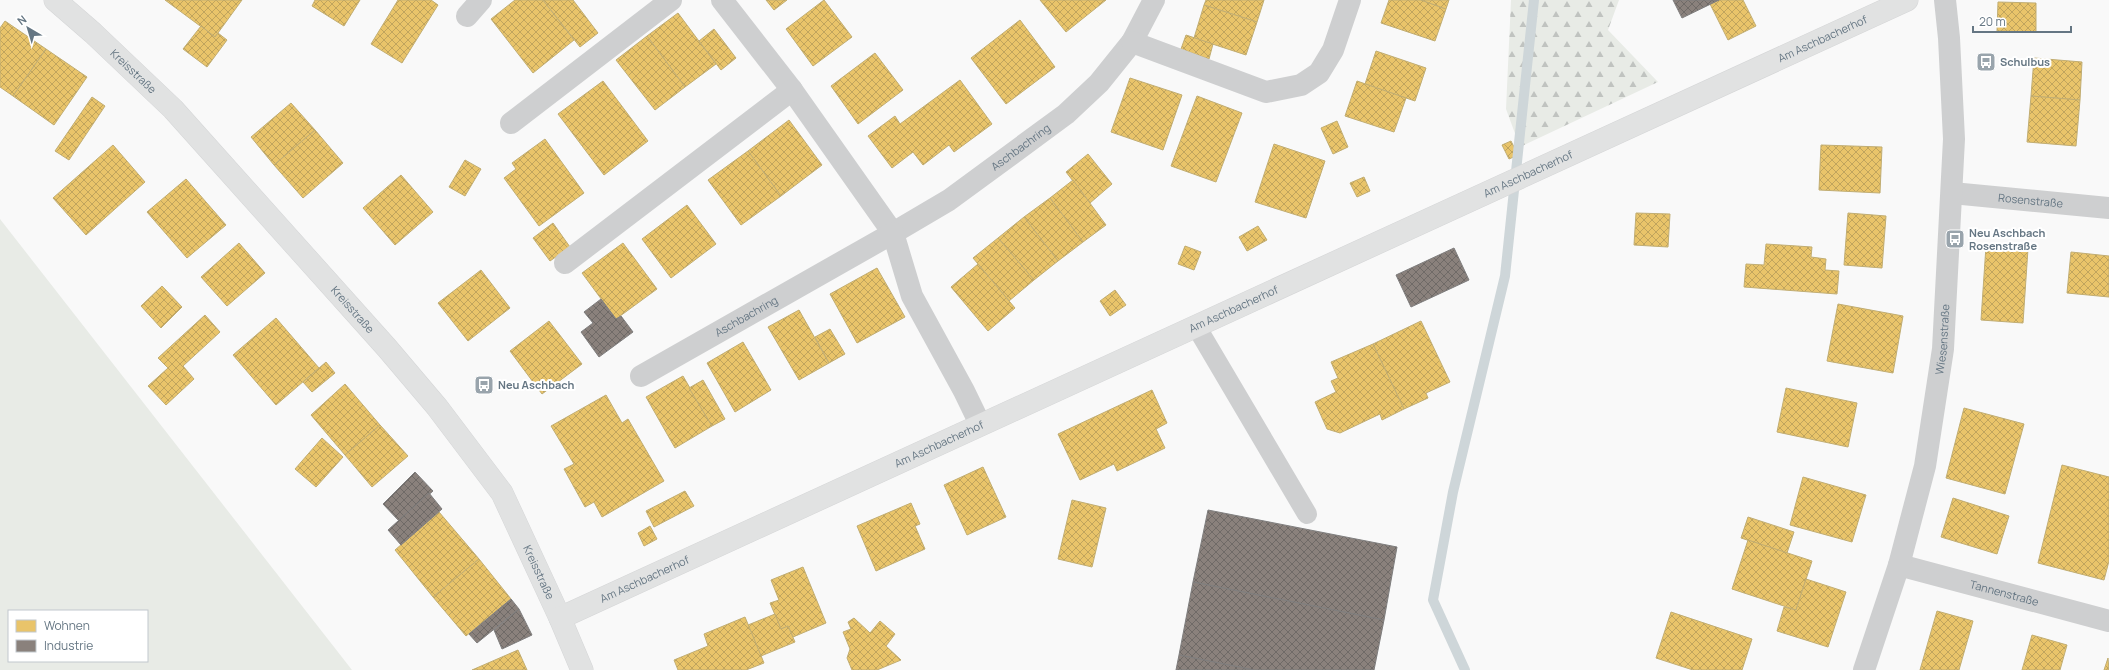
<svg xmlns="http://www.w3.org/2000/svg" width="2109" height="670" font-family="Manrope,sans-serif">
<style>
.green{fill:#e8ebe6;fill-rule:evenodd}
.forest{fill:url(#forest-firs)}
.homes{fill:url(#homes-cross-hatch);stroke:#c1ad72}
.industry{fill:url(#industry-cross-hatch);stroke:#7f7e7e}
.lines{fill:none;stroke-linecap:round;stroke-linejoin:round}
.stream{stroke:#ced6d9;stroke-width:10}
.secondary-casing{stroke:#d5d6d7;stroke-width:23}
.lane{stroke:#cecfd0;stroke-width:20}
.street{stroke:#cecfd0;stroke-width:22}
.secondary{stroke:#e1e2e2;stroke-width:22}
.labels{text-anchor:middle;stroke-width:4;stroke-linejoin:round;paint-order:stroke}
.street-label{font-size:11px;fill:#657683;stroke:#fff}
.poi-label{font-size:11px;font-weight:bold;fill:#657683;stroke:#fff;text-anchor:start}
</style>
<defs>
<pattern id="forest-firs" width="22" height="20" patternUnits="userSpaceOnUse"><rect width="22" height="20" fill="#e8ebe6"/><path d="M5 1l3.5 6h-7zM16 11l3.5 6h-7z" fill="#c0c3c0"/></pattern>
<pattern id="homes-cross-hatch" width="8" height="8" patternUnits="userSpaceOnUse"><rect width="8" height="8" fill="#e9c46a"/><path d="M0 0l8 8M0 8l8-8" fill="none" stroke="#c0a45d"/></pattern>
<pattern id="industry-cross-hatch" width="8" height="8" patternUnits="userSpaceOnUse"><rect width="8" height="8" fill="#8a817c"/><path d="M0 0l8 8M0 8l8-8" fill="none" stroke="#6f6a67"/></pattern>
</defs>
<rect width="100%" height="100%" fill="#f9f9f9"/>
<path class="green" d="M0,219L352,670H0ZM9,611H147V661H9Z"/>
<path class="forest" d="M1511,0H1619L1608,30L1658,82L1520,147L1506,109Z"/>
<g class="homes">
<path d="M165,0H242L215,37Z"/>
<path d="M315,0H360L344,26L312,6Z"/>
<path d="M398,0H431L438,5L402,63L371,44Z"/>
<path d="M515,0H543L574,40L533,73L491,19Z"/>
<path d="M543,0H573L598,33L580,47Z"/>
<path d="M766,0H787L774,10Z"/>
<path d="M824,0L852,37L813,66L786,29Z"/>
<path d="M1040,0H1106L1066,32Z"/>
<path d="M1206,0H1264L1257,22L1204,5Z"/>
<path d="M1389,0H1421L1446,9L1435,41L1381,23Z"/>
<path d="M1421,0H1449L1446,9Z"/>
<path d="M1719,0H1743L1756,26L1728,40L1710,4Z"/>
<path d="M1998,2L2036,3V32L1997,31Z"/>
<path d="M1204,5L1257,22L1246,55L1194,38Z"/>
<path d="M678,13L716,64L685,87L647,36Z"/>
<path d="M1020,20L1055,67L1006,104L971,58Z"/>
<path d="M5,21L46,49L13,96L0,87V28Z"/>
<path d="M201,26L215,37L218,33L227,40L207,67L183,49Z"/>
<path d="M714,29L736,58L721,70L699,41Z"/>
<path d="M1186,35L1213,44L1209,59L1181,49Z"/>
<path d="M647,36L685,87L655,110L616,60Z"/>
<path d="M46,49L87,77L54,125L13,96Z"/>
<path d="M1376,51L1426,68L1415,101L1365,84Z"/>
<path d="M875,53L903,90L858,124L831,86Z"/>
<path d="M2034,58L2082,62L2080,100L2031,96Z"/>
<path d="M1130,78L1182,95L1163,150L1111,132Z"/>
<path d="M960,80L992,124L954,152L949,145L923,165L913,152L892,168L868,136L895,116L900,124Z"/>
<path d="M603,81L648,141L604,175L558,114Z"/>
<path d="M1357,81L1406,98L1394,132L1345,116Z"/>
<path d="M1197,96L1242,113L1216,182L1171,166Z"/>
<path d="M2031,96L2080,100L2076,146L2027,142Z"/>
<path d="M92,97L105,106L69,160L55,151Z"/>
<path d="M291,103L315,130L274,165L251,137Z"/>
<path d="M789,120L822,165L781,196L748,151Z"/>
<path d="M1337,121L1348,147L1333,154L1321,128Z"/>
<path d="M315,130L343,163L303,198L274,165Z"/>
<path d="M545,139L584,193L539,226L504,178L516,169L512,163Z"/>
<path d="M1511,141L1518,155L1509,159L1502,145Z"/>
<path d="M1274,144L1325,161L1306,218L1255,202Z"/>
<path d="M113,145L145,182L86,235L53,198Z"/>
<path d="M1821,145L1882,147L1880,193L1819,190Z"/>
<path d="M748,151L781,196L741,225L708,180Z"/>
<path d="M1088,154L1112,184L1090,203L1066,172Z"/>
<path d="M465,160L481,169L465,196L449,187Z"/>
<path d="M401,175L433,212L395,245L363,208Z"/>
<path d="M1364,177L1370,191L1357,197L1350,183Z"/>
<path d="M186,179L226,225L187,258L147,212Z"/>
<path d="M1073,180L1106,225L1083,242L1050,198Z"/>
<path d="M1050,198L1083,242L1058,261L1024,217Z"/>
<path d="M687,205L716,244L671,278L642,239Z"/>
<path d="M1636,213L1670,214L1668,247L1634,245Z"/>
<path d="M1848,213L1886,216L1882,268L1844,265Z"/>
<path d="M1024,217L1058,261L1034,280L998,238Z"/>
<path d="M553,223L570,247L550,261L533,238Z"/>
<path d="M1258,226L1267,240L1247,251L1239,237Z"/>
<path d="M998,238L1034,280L1009,301L973,258Z"/>
<path d="M239,243L265,273L227,306L201,277Z"/>
<path d="M623,243L657,289L616,319L582,273Z"/>
<path d="M1766,244L1812,247L1811,257L1826,259L1825,270L1839,271L1837,294L1744,287L1746,264L1764,265Z"/>
<path d="M1185,246L1201,252L1194,270L1178,264Z"/>
<path d="M1986,246L2028,249L2023,323L1981,320Z"/>
<path d="M2071,252L2109,256V297L2067,293Z"/>
<path d="M978,264L1015,308L988,331L951,287Z"/>
<path d="M877,268L905,317L857,343L830,294Z"/>
<path d="M481,270L510,308L468,341L438,303Z"/>
<path d="M162,286L182,307L161,328L141,306Z"/>
<path d="M1115,290L1126,305L1110,316L1100,301Z"/>
<path d="M1838,304L1903,316L1893,373L1827,361Z"/>
<path d="M799,310L829,363L799,380L768,327Z"/>
<path d="M205,315L220,332L183,366L194,379L166,405L148,386L168,368L158,358Z"/>
<path d="M276,318L319,368L276,405L233,355Z"/>
<path d="M549,321L582,364L542,394L510,351Z"/>
<path d="M1421,321L1450,382L1426,393L1428,398L1404,409L1373,344Z"/>
<path d="M830,329L845,354L829,363L815,337Z"/>
<path d="M743,342L771,390L735,412L707,363Z"/>
<path d="M1373,344L1404,409L1382,420L1380,414L1340,433L1327,429L1315,402L1336,392L1331,381L1338,378L1331,362Z"/>
<path d="M326,362L335,373L312,392L303,382Z"/>
<path d="M683,376L712,426L675,448L646,397Z"/>
<path d="M703,380L725,419L712,426L689,388Z"/>
<path d="M345,384L380,425L345,455L311,415Z"/>
<path d="M1786,388L1857,403L1848,447L1777,432Z"/>
<path d="M1152,390L1167,423L1156,429L1165,448L1117,471L1114,464L1080,480L1058,434Z"/>
<path d="M606,395L622,423L628,419L664,481L602,517L594,502L585,507L564,469L574,464L551,426Z"/>
<path d="M1964,408L2024,424L2005,494L1946,478Z"/>
<path d="M380,425L408,456L372,487L345,455Z"/>
<path d="M322,438L343,457L316,487L295,469Z"/>
<path d="M2062,465L2109,477V561L2104,580L2038,563Z"/>
<path d="M983,467L1006,517L967,535L944,485Z"/>
<path d="M1803,477L1866,495L1852,542L1790,525Z"/>
<path d="M685,491L694,506L654,527L646,511Z"/>
<path d="M1953,498L2009,516L1997,554L1941,537Z"/>
<path d="M1072,500L1106,508L1092,567L1058,559Z"/>
<path d="M911,503L920,524L915,526L925,549L876,571L857,526Z"/>
<path d="M439,512L479,559L433,597L395,550Z"/>
<path d="M1748,517L1794,532L1787,553L1741,538Z"/>
<path d="M650,526L657,539L644,546L638,533Z"/>
<path d="M1748,540L1812,561L1796,610L1732,589Z"/>
<path d="M479,559L511,599L466,636L433,597Z"/>
<path d="M803,567L826,623L793,637L788,626L781,629L770,603L779,600L771,580Z"/>
<path d="M1806,579L1846,592L1828,647L1777,631L1784,607L1796,610Z"/>
<path d="M1937,611L1973,621L1959,670H1920Z"/>
<path d="M1671,612L1752,639L1742,670H1693L1656,658Z"/>
<path d="M775,614L781,629L788,626L795,642L761,656L748,625Z"/>
<path d="M745,617L764,663L746,670H678L674,660L708,646L704,634Z"/>
<path d="M854,618L870,633L880,621L895,634L886,646L901,660L877,670H852L847,658L850,649L843,632L851,629L848,622Z"/>
<path d="M2032,635L2067,645L2060,670H2022Z"/>
<path d="M518,650L527,670H472Z"/>
<path d="M2108,658L2109,670H2104Z"/>
</g>
<g class="industry">
<path d="M1673,0H1719L1682,18Z"/>
<path d="M1454,248L1469,280L1411,307L1396,275Z"/>
<path d="M601,299L616,319L621,316L633,332L599,357L581,332L593,323L584,312Z"/>
<path d="M415,472L433,491L399,521L383,504Z"/>
<path d="M429,493L442,509L401,545L388,530Z"/>
<path d="M1208,510L1397,547L1384,620L1193,582Z"/>
<path d="M1193,582L1384,620L1374,670H1254L1179,655Z"/>
<path d="M511,599L519,609L477,643L469,634Z"/>
<path d="M519,609L532,635L502,649L494,630Z"/>
<path d="M1179,655L1254,670H1176Z"/>
</g>
<g class="lines">
<path class="stream" d="M1465,670L1433,600L1453,492L1505,276L1534,0"/>
<defs>
<g id="secondary">
<path id="s6" d="M55,0L93,33L173,109L387,348L437,407L502,493L560,618L582,670"/>
<path id="s7" d="M560,618L1907,0"/>
</g>
</defs>
<use href="#secondary" class="secondary-casing"/>
<path class="lane" d="M1196,326L1307,514"/>
<g class="street">
<path id="s1" d="M722,0L792,90L893,233L949,200L1066,114L1099,83L1132,42L1154,0"/>
<path d="M467,16L481,0"/>
<path d="M1132,42L1266,92L1301,85L1319,73L1333,50L1350,0"/>
<path d="M511,123L671,0"/>
<path id="s2" d="M1952,193L2109,208"/>
<path d="M565,263L792,90"/>
<path id="s3" d="M641,376L893,233L912,296L964,391L980,424"/>
<path id="s4" d="M1899,565L2109,621"/>
<path id="s5" d="M1864,670L1899,565L1925,466L1943,349L1954,139L1949,38L1945,0"/>
</g>
<use href="#secondary" class="secondary"/>
</g>
<defs>
<symbol id="bus-square" viewBox="-11 -11 22 22"><rect x="-9" y="-9" width="18" height="18" rx="4" fill="#99a4ac" stroke="#fff"/><path d="M-5-6H5V4H4V6H2V4H-2V6H-4V4H-5ZM-3.5-4V0h7V-4ZM-3.5 1.2v1.5H-2V1.2ZM2 1.2v1.5H3.5V1.2Z" fill="#fff"/></symbol>
</defs>
<g fill-rule="evenodd">
<use href="#bus-square" x="1975" y="51" width="22" height="22"/>
<use href="#bus-square" x="1944" y="228" width="22" height="22"/>
<use href="#bus-square" x="473" y="374" width="22" height="22"/>
</g>
<g class="labels">
<g class="street-label">
<text dy="4" stroke="none"><textPath href="#s7" startOffset="1389">Am Aschbacherhof</textPath></text>
<text dy="4" stroke="none"><textPath href="#s6" startOffset="106">Kreisstraße</textPath></text>
<text dy="4" stroke="none"><textPath href="#s1" startOffset="443">Aschbachring</textPath></text>
<text dy="4" stroke="none"><textPath href="#s7" startOffset="1065">Am Aschbacherhof</textPath></text>
<text dy="4" stroke="none"><textPath href="#s2" startOffset="79">Rosenstraße</textPath></text>
<text dy="4" stroke="none"><textPath href="#s7" startOffset="741">Am Aschbacherhof</textPath></text>
<text dy="4" stroke="none"><textPath href="#s6" startOffset="430">Kreisstraße</textPath></text>
<text dy="4" stroke="none"><textPath href="#s3" startOffset="121">Aschbachring</textPath></text>
<text dy="4" stroke="none"><textPath href="#s5" startOffset="341">Wiesenstraße</textPath></text>
<text dy="4" stroke="none"><textPath href="#s7" startOffset="417">Am Aschbacherhof</textPath></text>
<text dy="4" stroke="none"><textPath href="#s6" startOffset="754">Kreisstraße</textPath></text>
<text dy="4" stroke="none"><textPath href="#s7" startOffset="93">Am Aschbacherhof</textPath></text>
<text dy="4" stroke="none"><textPath href="#s4" startOffset="109">Tannenstraße</textPath></text>
</g>
<g class="poi-label">
<text x="2000" y="66">Schulbus</text>
<text x="1969" y="237">Neu Aschbach<tspan x="1969" dy="13">Rosenstraße</tspan></text>
<text x="498" y="389">Neu Aschbach</text>
</g>
</g>
<rect x="8" y="610" width="140" height="52" fill="#ffffff" stroke="#c1c8cd"/>
<rect x="16" y="620" width="20" height="12" fill="#e9c46a" stroke="#c1c8cd"/>
<text x="44" y="630" font-size="12" fill="#657683">Wohnen</text>
<rect x="16" y="640" width="20" height="12" fill="#8a817c" stroke="#c1c8cd"/>
<text x="44" y="650" font-size="12" fill="#657683">Industrie</text>
<g transform="translate(28 28) rotate(322)" stroke="#ffffff" stroke-width="3" paint-order="stroke">
<path d="M0-3L7 15L0 10L-7 15Z" fill="#657683"/>
<text y="-6" font-size="11" font-weight="bold" text-anchor="middle" fill="#657683">N</text>
</g>
<path d="M1973 26v6h98v-6" fill="none" stroke="#657683" stroke-width="2"/>
<text x="1979" y="26" font-size="12" fill="#657683" stroke="#ffffff" stroke-width="3" paint-order="stroke">20 m</text>
</svg>
